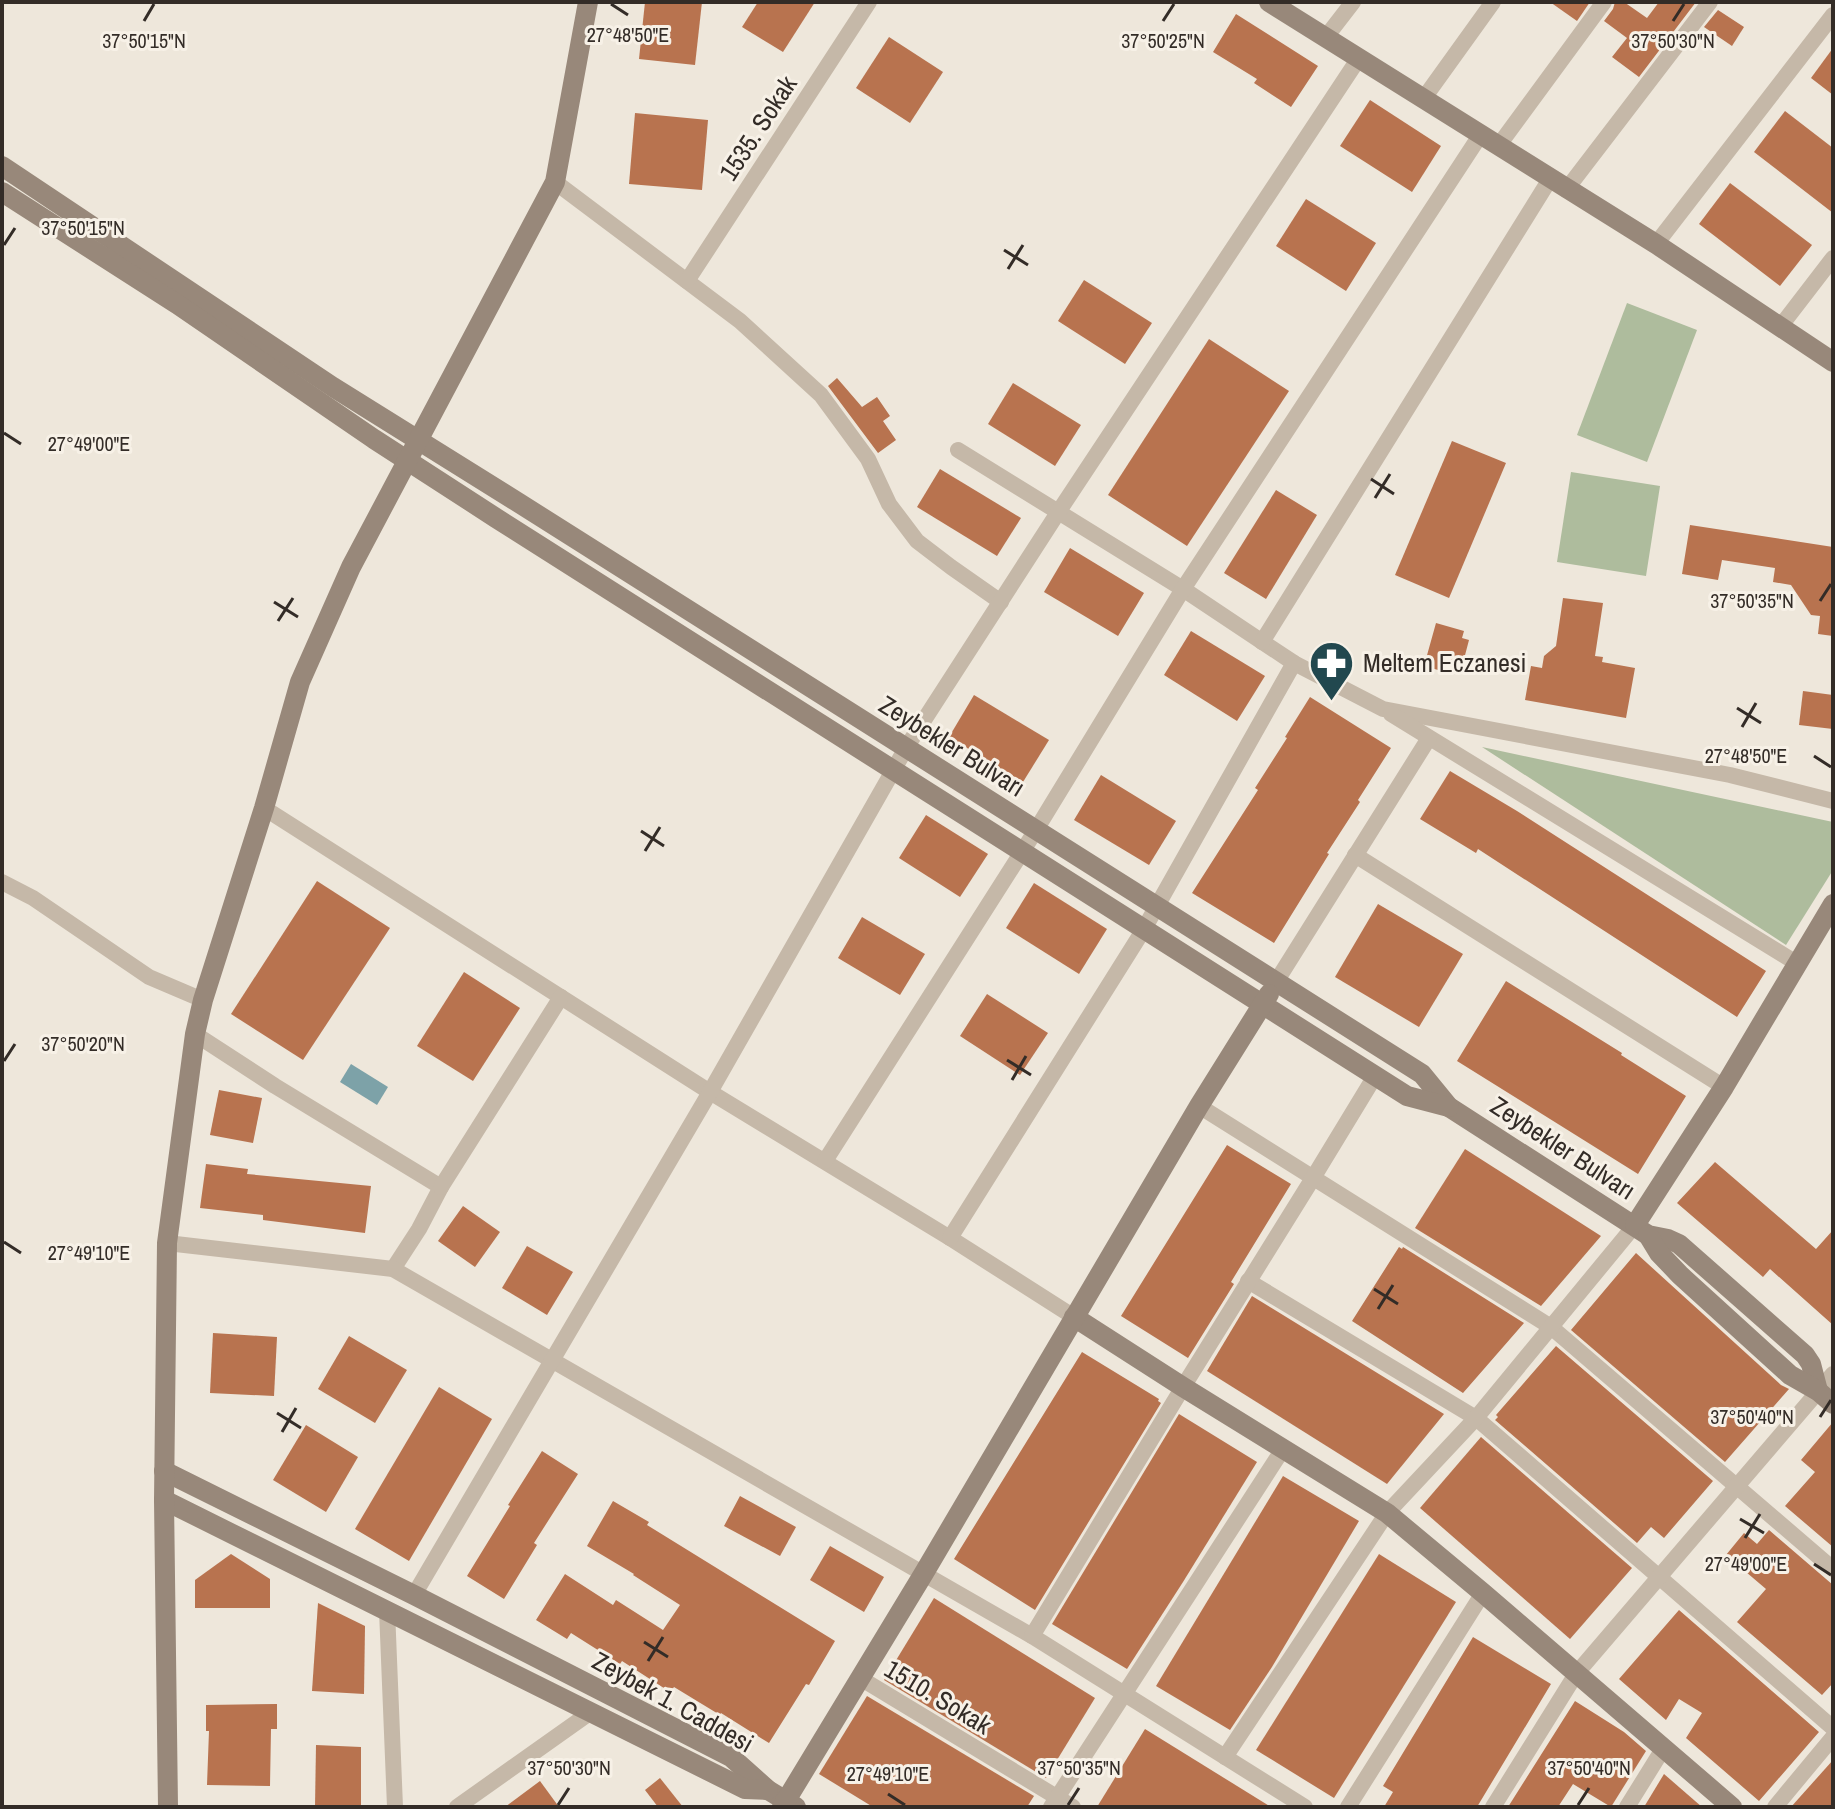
<svg xmlns="http://www.w3.org/2000/svg" width="1835" height="1809" font-family="'Archivo Narrow',sans-serif">
<style>
.green{fill:#aebc9d}
.water{fill:#7da2a8}
.building{fill:#b8734f}
.lines{fill:none;stroke-linecap:round;stroke-linejoin:round}
.street{stroke:#c5b8a8;stroke-width:16}
.secondary{stroke:#98887a;stroke-width:20}
.ticks{fill:none;stroke:#332c27;stroke-width:3}
.labels{text-anchor:middle;stroke-width:6;stroke-linejoin:round;paint-order:stroke}
.street-label{font-size:26px;fill:#332c27;stroke:#f7f1e7}
.poi-label{font-size:26px;fill:#332c27;stroke:#f7f1e7;text-anchor:start}
.ticks-label{font-size:20px;text-anchor:middle;fill:#332c27;stroke:#f7f1e7;stroke-width:6;stroke-linejoin:round;paint-order:stroke}
</style>
<rect width="100%" height="100%" fill="#eee7db"/>
<g class="green">
<path d="M1627,303L1697,330L1647,462L1577,435Z"/>
<path d="M1571,472L1660,486L1646,576L1557,562Z"/>
<path d="M1482,747L1833,822V870L1786,945Z"/>
</g>
<path class="water" d="M351,1064L388,1087L377,1105L340,1082Z"/>
<g class="building">
<path d="M645,2H702L695,65L639,59Z"/>
<path d="M758,2H815L783,52L742,27Z"/>
<path d="M1550,2H1590L1577,21Z"/>
<path d="M1615,2H1624L1647,18L1659,2H1696L1639,77L1612,57L1627,38L1604,21L1613,9Z"/>
<path d="M1718,10L1744,27L1732,46L1704,27Z"/>
<path d="M1236,14L1318,66L1291,107L1254,83L1257,79L1213,52Z"/>
<path d="M889,37L943,72L910,123L856,88Z"/>
<path d="M1833,48V95L1811,78Z"/>
<path d="M1370,100L1441,146L1412,192L1340,146Z"/>
<path d="M1785,111L1833,148V213L1754,152Z"/>
<path d="M635,113L708,120L702,190L629,184Z"/>
<path d="M1730,183L1812,245L1780,286L1699,224Z"/>
<path d="M1306,199L1376,243L1346,291L1276,246Z"/>
<path d="M1084,280L1152,323L1125,364L1058,321Z"/>
<path d="M1209,339L1289,391L1187,546L1108,495Z"/>
<path d="M837,378L862,407L877,397L890,416L883,421L896,440L878,453L828,386Z"/>
<path d="M1013,383L1081,425L1055,466L988,424Z"/>
<path d="M1452,441L1506,463L1449,598L1395,575Z"/>
<path d="M940,469L1021,518L997,556L917,507Z"/>
<path d="M1276,490L1317,515L1266,599L1224,573Z"/>
<path d="M1690,525L1833,547V636L1818,634L1820,616L1811,615L1791,585L1773,582L1775,568L1722,560L1718,580L1682,574Z"/>
<path d="M1070,548L1144,593L1118,636L1044,592Z"/>
<path d="M1563,598L1603,603L1595,656L1603,657L1602,662L1635,668L1626,718L1525,700L1531,666L1542,668L1544,656L1556,646Z"/>
<path d="M1436,623L1464,631L1462,638L1469,640L1464,659L1457,657L1452,674L1424,666Z"/>
<path d="M1191,631L1265,676L1237,721L1164,675Z"/>
<path d="M1803,691L1833,695V729L1799,725Z"/>
<path d="M974,695L1049,740L1023,782L949,737Z"/>
<path d="M1310,697L1391,748L1358,800L1360,802L1327,853L1329,854L1274,943L1192,893L1258,790L1255,788L1287,738L1285,737Z"/>
<path d="M1450,771L1517,811L1766,971L1737,1017L1478,849L1476,853L1420,819Z"/>
<path d="M1101,775L1176,821L1149,865L1074,820Z"/>
<path d="M926,815L988,854L960,897L899,858Z"/>
<path d="M317,881L390,928L303,1060L231,1014Z"/>
<path d="M1034,883L1107,929L1079,974L1006,928Z"/>
<path d="M1378,904L1463,954L1419,1027L1335,977Z"/>
<path d="M862,917L925,954L900,995L838,958Z"/>
<path d="M464,972L520,1008L473,1081L417,1046Z"/>
<path d="M1506,981L1622,1053L1621,1055L1686,1096L1638,1174L1457,1061Z"/>
<path d="M987,994L1048,1033L1020,1075L960,1036Z"/>
<path d="M219,1090L262,1098L253,1143L210,1135Z"/>
<path d="M1227,1145L1291,1184L1231,1282L1234,1284L1188,1358L1121,1316Z"/>
<path d="M1465,1149L1601,1236L1541,1306L1415,1228Z"/>
<path d="M1715,1162L1816,1249L1833,1230V1325L1770,1269L1763,1277L1677,1203Z"/>
<path d="M206,1164L248,1169L247,1174L371,1186L365,1233L263,1220V1215L200,1208Z"/>
<path d="M463,1206L500,1232L475,1267L438,1241Z"/>
<path d="M527,1246L573,1272L547,1315L502,1288Z"/>
<path d="M1399,1247L1402,1249L1403,1247L1524,1323L1463,1393L1352,1321Z"/>
<path d="M1636,1253L1781,1385L1789,1389L1725,1462L1571,1330Z"/>
<path d="M1252,1296L1444,1414L1387,1484L1207,1371Z"/>
<path d="M213,1333L277,1337L274,1396L210,1393Z"/>
<path d="M349,1336L407,1370L375,1423L318,1389Z"/>
<path d="M1556,1346L1713,1481L1664,1538L1651,1527L1637,1543L1495,1420L1498,1417L1496,1415Z"/>
<path d="M1082,1352L1159,1399L1158,1401L1161,1403L1035,1610L954,1559Z"/>
<path d="M439,1387L492,1419L409,1561L355,1529Z"/>
<path d="M1179,1414L1257,1462L1183,1582L1127,1669L1052,1624Z"/>
<path d="M1833,1422V1547L1785,1506L1815,1472L1801,1460Z"/>
<path d="M306,1425L358,1457L326,1512L273,1480Z"/>
<path d="M1481,1437L1632,1568L1570,1639L1420,1508Z"/>
<path d="M542,1451L578,1474L534,1543L537,1545L504,1599L467,1576L510,1506L508,1505Z"/>
<path d="M1283,1476L1359,1521L1272,1667L1230,1730L1156,1686Z"/>
<path d="M740,1496L796,1527L780,1556L724,1526Z"/>
<path d="M613,1501L649,1522L647,1525L835,1641L809,1685L806,1684L769,1743L721,1713L720,1715L674,1687L670,1692L622,1661L620,1664L571,1633L567,1639L536,1620L565,1574L613,1605L616,1600L663,1630L680,1605L633,1575L634,1574L587,1546Z"/>
<path d="M1769,1530L1833,1585V1683L1822,1695L1737,1622L1766,1589L1726,1555L1744,1533L1757,1544Z"/>
<path d="M830,1546L884,1577L864,1612L810,1580Z"/>
<path d="M231,1554L270,1579V1608H195V1580Z"/>
<path d="M1379,1554L1456,1602L1334,1798L1256,1750Z"/>
<path d="M934,1598L1095,1698L1046,1778L884,1680Z"/>
<path d="M318,1603L365,1626L364,1694L312,1691Z"/>
<path d="M1679,1610L1819,1732L1759,1801L1686,1738L1702,1713L1679,1699L1666,1720L1619,1679Z"/>
<path d="M1473,1637L1551,1684L1477,1807H1384L1393,1792L1383,1786Z"/>
<path d="M867,1696L1034,1796L1027,1807H873L819,1774Z"/>
<path d="M1575,1701L1624,1732L1646,1751L1611,1807L1573,1784L1558,1807H1508Z"/>
<path d="M277,1704V1729H271L270,1786L207,1785L209,1731H206V1705Z"/>
<path d="M1145,1729L1271,1807H1097Z"/>
<path d="M316,1745L361,1747V1807H315Z"/>
<path d="M1833,1760V1807H1791Z"/>
<path d="M1664,1774L1702,1807H1644Z"/>
<path d="M660,1778L683,1807H658L645,1790Z"/>
<path d="M540,1781L559,1807H505Z"/>
</g>
<g class="lines">
<g class="street">
<path d="M1326,37L1353,2"/>
<path d="M1424,98L1493,2"/>
<path d="M1499,145L1604,2"/>
<path d="M555,182L740,321L821,395L868,459L889,504L917,541L951,567L1001,602"/>
<path d="M1566,190L1710,2"/>
<path d="M1656,244L1833,15"/>
<path d="M687,281L869,2"/>
<path d="M1780,327L1833,258"/>
<path d="M958,450L1183,589L1294,663L1383,709L1730,775L1833,801"/>
<path d="M1262,642L1550,179"/>
<path d="M1391,714L1798,964"/>
<path d="M264,808L710,1092L950,1238L1074,1317"/>
<path d="M1355,855L1724,1087"/>
<path d="M2,882L33,898L149,977L203,1000"/>
<path d="M1276,982L1429,738"/>
<path d="M195,1034L275,1086L441,1187L419,1229L393,1269"/>
<path d="M1199,1106L1551,1327L1833,1569"/>
<path d="M825,1161L1036,830L1183,589L1481,134"/>
<path d="M441,1187L561,997"/>
<path d="M950,1238L1144,929L1294,663"/>
<path d="M167,1243L393,1269L1032,1636L1305,1807"/>
<path d="M1248,1281L1476,1418L1833,1728"/>
<path d="M414,1595L710,1092L906,748L1059,511L1359,58"/>
<path d="M387,1610L395,1807"/>
<path d="M1032,1636L1183,1387L1313,1178L1375,1076"/>
<path d="M860,1678L1073,1807"/>
<path d="M1225,1757L1387,1513L1476,1418L1635,1225"/>
<path d="M457,1807L591,1712"/>
<path d="M1051,1807L1283,1449"/>
<path d="M1348,1807L1483,1593"/>
<path d="M1493,1807L1576,1674L1833,1374"/>
<path d="M1627,1807L1663,1749"/>
<path d="M1775,1807L1833,1737"/>
</g>
<g class="secondary">
<path d="M1269,2L1656,244L1833,362"/>
<path d="M2,166L333,387L519,503L1422,1074L1449,1107L1648,1235L1668,1239L1679,1244L1805,1355L1811,1364L1818,1391"/>
<path d="M2,192L177,304L374,439L496,518L1407,1096L1449,1107"/>
<path d="M1635,1225L1724,1087L1833,904"/>
<path d="M1648,1235L1659,1253L1680,1275L1790,1375L1818,1391L1833,1404"/>
<path d="M1074,1317L1183,1387L1387,1513L1483,1593L1732,1807"/>
<path d="M164,1471L414,1595L731,1757L768,1790L796,1807"/>
<path d="M164,1500L745,1789L768,1790"/>
<path d="M168,1807L164,1500L167,1243L195,1034L203,1000L264,808L300,682L351,567L555,182L588,2"/>
<path d="M782,1807L924,1573L1199,1106L1269,994"/>
</g>
</g>
<path class="ticks" d="M611,4L628,15M144,21L154,4M1163,21L1174,4M1673,21L1684,4M4,245L15,228M1004,250L1028,265M1008,269L1023,245M4,433L21,444M1371,479L1394,494M1375,498L1390,474M1820,601L1831,584M274,602L298,617M278,621L293,598M1737,708L1761,723M1742,727L1756,703M1814,756L1831,767M641,831L664,846M645,851L660,827M1007,1060L1031,1075M4,1061L15,1044M1012,1080L1026,1056M4,1242L21,1253M1374,1289L1398,1304M1378,1309L1393,1285M277,1413L301,1428M1820,1417L1831,1400M282,1432L296,1408M1740,1519L1764,1533M1745,1538L1760,1514M1814,1564L1831,1575M644,1642L668,1657M648,1661L663,1637M888,1794L905,1805M558,1805L569,1788M1068,1805L1079,1788M1578,1805L1589,1788"/>
<defs>
<symbol id="pharmacy-pin" viewBox="-11 -11 22 30"><path d="M0 17L-7.5 6A9.5 9.5 0 1 1 7.5 6Z" fill="#22484f" stroke="#f7f1e7"/><path d="M-2-6h4v4h4v4h-4v4h-4v-4h-4v-4h4Z" fill="#fff"/></symbol>
</defs>
<g fill-rule="evenodd">
<use href="#pharmacy-pin" x="1306" y="638" width="51" height="69"/>
</g>
<g class="labels">
<g class="street-label">
<text transform="translate(758 128) rotate(-57)" y="9">1535. Sokak</text>
<text transform="translate(952 746) rotate(32)" y="9">Zeybekler Bulvarı</text>
<text transform="translate(1563 1148) rotate(33)" y="9">Zeybekler Bulvarı</text>
<text transform="translate(938 1697) rotate(31)" y="9">1510. Sokak</text>
<text transform="translate(673 1702) rotate(29)" y="9">Zeybek 1. Caddesi</text>
</g>
<g class="poi-label">
<text x="1363" y="672">Meltem Eczanesi</text>
</g>
</g>
<g class="ticks-label">
<text x="628" y="42">27°48'50"E</text>
<text x="144" y="48">37°50'15"N</text>
<text x="1163" y="48">37°50'25"N</text>
<text x="1673" y="48">37°50'30"N</text>
<text x="83" y="235">37°50'15"N</text>
<text x="89" y="451">27°49'00"E</text>
<text x="1752" y="608">37°50'35"N</text>
<text x="1746" y="763">27°48'50"E</text>
<text x="83" y="1051">37°50'20"N</text>
<text x="89" y="1260">27°49'10"E</text>
<text x="1752" y="1424">37°50'40"N</text>
<text x="1746" y="1571">27°49'00"E</text>
<text x="569" y="1775">37°50'30"N</text>
<text x="1079" y="1775">37°50'35"N</text>
<text x="1589" y="1775">37°50'40"N</text>
<text x="888" y="1781">27°49'10"E</text>
</g>
<rect width="1835" height="1809" fill="none" stroke="#332c27" stroke-width="8"/>
</svg>
